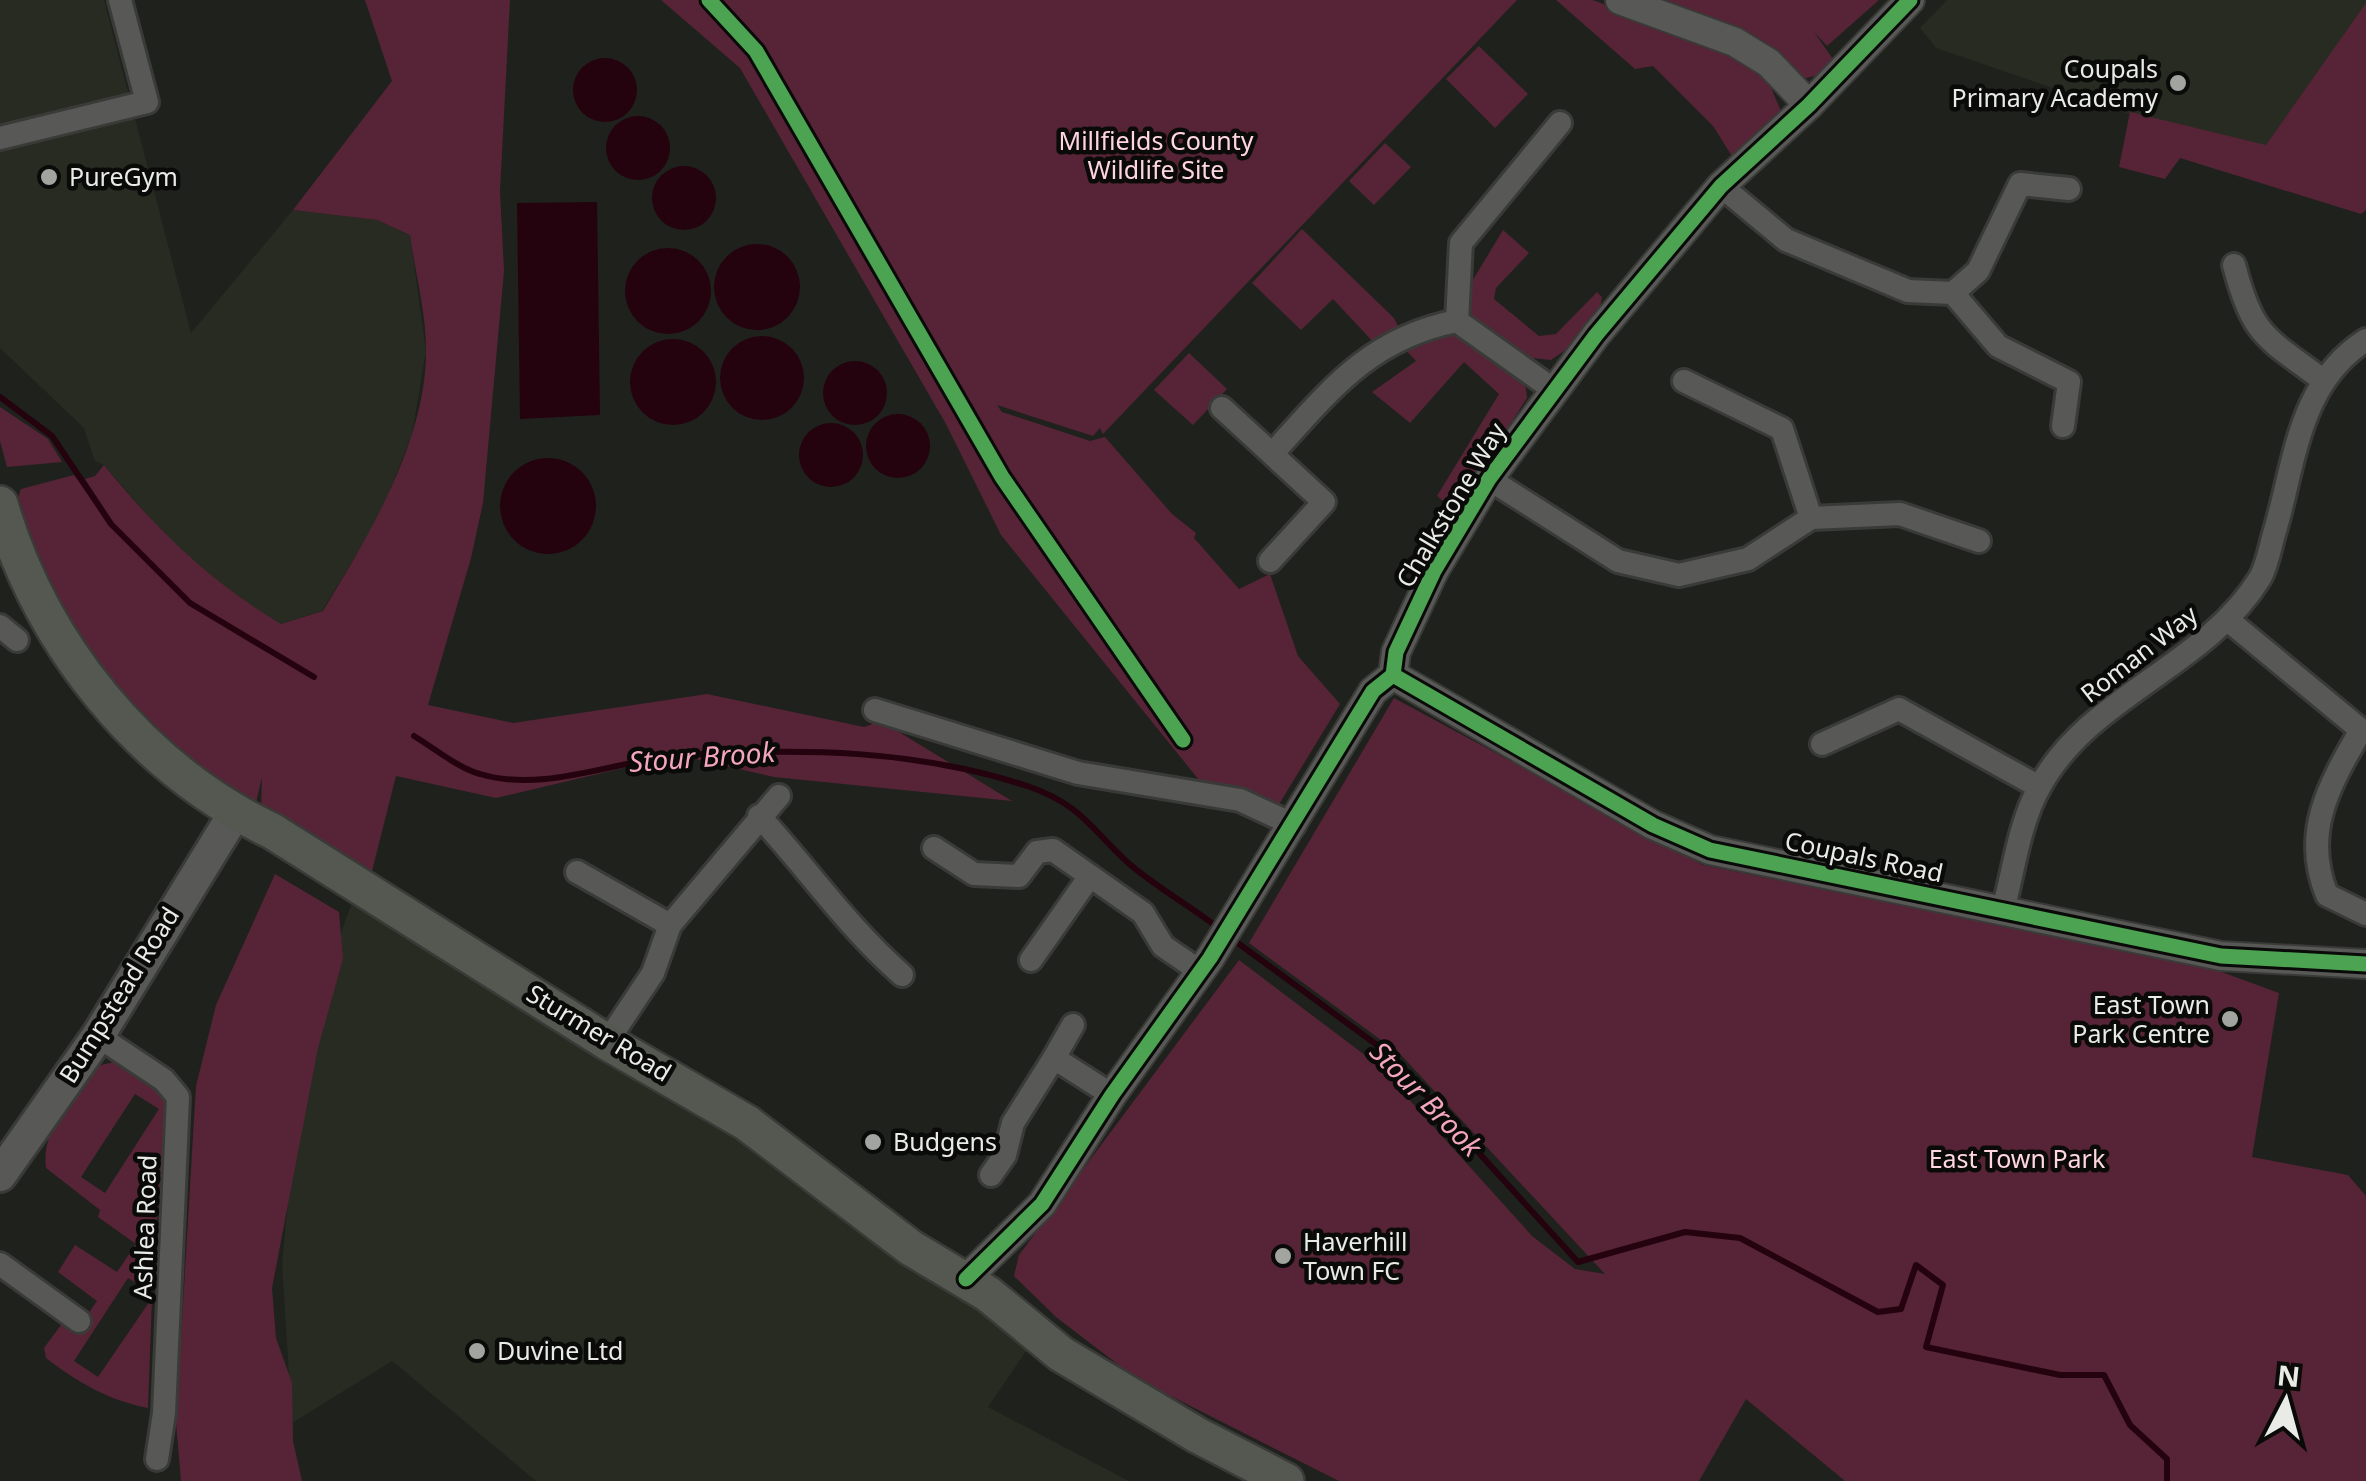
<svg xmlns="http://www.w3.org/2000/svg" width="2366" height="1481" font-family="'Noto Sans',sans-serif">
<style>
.built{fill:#272b21}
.green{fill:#562436;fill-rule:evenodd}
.water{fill:#24030e}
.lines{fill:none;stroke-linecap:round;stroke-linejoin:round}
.stream{stroke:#24030e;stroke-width:6}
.minor-casing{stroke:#3a3b38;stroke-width:28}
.tertiary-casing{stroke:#3a3b38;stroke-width:32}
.secondary-casing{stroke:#3a3b38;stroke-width:38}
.primary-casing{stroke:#3a3b38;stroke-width:40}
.minor{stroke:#585956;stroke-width:22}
.tertiary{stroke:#585956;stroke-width:28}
.secondary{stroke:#585956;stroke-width:32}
.primary{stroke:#555851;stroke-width:35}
.cycleway-casing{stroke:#0a0b09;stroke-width:21}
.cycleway{stroke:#4ca352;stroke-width:15}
.poi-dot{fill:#a2a4a0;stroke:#0a0b09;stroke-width:4}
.labels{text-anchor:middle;stroke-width:9;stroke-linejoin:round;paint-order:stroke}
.poi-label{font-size:25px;fill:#e9ebe7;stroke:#0a0b09;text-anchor:start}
.park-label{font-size:25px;fill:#fed5e1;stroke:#0a0b09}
.street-label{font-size:25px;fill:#e9ebe7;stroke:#0a0b09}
.water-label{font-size:28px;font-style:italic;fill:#f5a6bf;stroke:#0a0b09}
</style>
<rect width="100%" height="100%" fill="#1f211d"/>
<g class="built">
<path d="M0,0H104L191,333L293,210L377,220L410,235L426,351L412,434L381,514L322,611L281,624L245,602L176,549L104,465L95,461L84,428L0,348Z"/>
<path d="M1947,0H2366V28L2298,172L1936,48L1920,28Z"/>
<path d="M358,887L1037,1335L988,1407L1129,1481H536L392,1361L292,1423L282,1263L305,1029Z"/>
</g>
<g class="green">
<path d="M365,0H510L500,191L504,271L483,503L471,558L428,705L513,723L707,694L864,727L881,721L1012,801L774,777L678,755L496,798L396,776L371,875L261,810L262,777L255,807C158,751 66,646 29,540C23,523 13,506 21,489L74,475L126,542L85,479L95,476L104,465C156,529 209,581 281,624L323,611C368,536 427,441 426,349C426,312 415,272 410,235L377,220L293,210L392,81Z"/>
<path d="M661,0H1517L1103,434L1100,428L1093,436L997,405L1002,412L1090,441L1105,437L1172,514L1196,533L1194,538L1239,589L1270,574L1298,656L1340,704L1278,806L1199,780L1001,535L946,424L740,68Z"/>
<path d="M1556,0H1593L1725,50L1768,81L1781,111L1772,127L1735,161L1713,126L1653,66L1635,69Z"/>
<path d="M1659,0H1879L1827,46L1814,32L1835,62L1823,74L1802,79L1738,29Z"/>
<path d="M2366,3V210L2361,214L2180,158L2165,179L2119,167L2130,112L2266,145Z"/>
<path d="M1479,46L1528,94L1495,128L1446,79Z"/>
<path d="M1385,143L1411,167L1374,205L1349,181Z"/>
<path d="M1302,229L1394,318L1399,328L1375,344L1333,299L1301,330L1252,283Z"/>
<path d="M1503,230L1529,253L1496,288L1494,299L1539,336L1556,334L1597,292L1602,297L1599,313L1567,349L1551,360L1532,358L1471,317L1468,288Z"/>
<path d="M1449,335L1463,338L1524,376L1527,398L1455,511L1437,496L1499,394L1464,362L1410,423L1372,392L1416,361L1402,346Z"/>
<path d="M1189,353L1227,389L1193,425L1154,390Z"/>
<path d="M0,407L48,439L62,462L7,467L0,441Z"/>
<path d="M1394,698L1703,865L2208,967L2279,993L2252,1157L2348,1175L2366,1196V1481H1845L1746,1399L1699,1481H1339L1137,1379L1056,1317L1014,1276L1019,1255L1239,960L1378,1065L1532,1236L1575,1269L1605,1274L1400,1054L1249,943Z"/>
<path d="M275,874L339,912L343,959L318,1048L272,1288L276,1338L292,1383L293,1441L302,1481H181L176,1422L196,1086L216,1005Z"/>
<path d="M118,1061L163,1095L167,1105L151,1292L128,1278L74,1361L98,1377L152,1298L148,1408C110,1401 77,1382 46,1358L44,1348L64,1321L77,1330L97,1301L58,1272L75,1245L117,1272L136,1244L98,1217L100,1210L46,1168C41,1129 72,1098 93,1067ZM135,1094L159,1109L105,1193L81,1177Z"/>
</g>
<g class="water">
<circle cx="605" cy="90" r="32"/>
<circle cx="638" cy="148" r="32"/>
<circle cx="684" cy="198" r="32"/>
<path d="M597,202L600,415L520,419L517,203Z"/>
<circle cx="757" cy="287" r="43"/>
<circle cx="668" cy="291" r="43"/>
<circle cx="762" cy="378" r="42"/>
<circle cx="673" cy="382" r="43"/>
<circle cx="855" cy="393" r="32"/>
<circle cx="898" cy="446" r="32"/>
<circle cx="831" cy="455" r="32"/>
<circle cx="548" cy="506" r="48"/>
</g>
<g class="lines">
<g class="stream">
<path d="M0,397L52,436L111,524L190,603L314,677"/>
<path d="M414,736C434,748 458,768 480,774C546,794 618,759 684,755C801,748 917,749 1030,787C1079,804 1091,828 1125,860C1152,885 1188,904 1217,927"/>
<path d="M1231,938L1388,1053L1578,1262L1685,1232L1740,1238L1878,1312L1901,1309L1916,1265L1943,1285L1926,1347L2060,1375H2104L2130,1425L2167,1459V1481"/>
</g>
<defs>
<g id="minor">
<path d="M0,138L147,102L120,0"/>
<path d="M1721,186L1786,240L1908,291L1953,293L1978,271L2020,184L2069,189"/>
<path d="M2234,265C2253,338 2266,337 2324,381"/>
<path d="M1953,293L1998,346L2069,382L2063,426"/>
<path d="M1684,381L1782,429L1811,518"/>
<path d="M1554,390L1457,321L1461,243L1560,123"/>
<path d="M1222,408L1324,502L1270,561"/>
<path d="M1273,453C1330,390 1370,338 1457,321"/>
<path d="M1489,479L1618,561L1679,575L1748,559L1811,518L1900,514L1979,541"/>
<path d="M2228,620L2361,730C2330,784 2301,832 2327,895L2366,914"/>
<path d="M0,626L17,640"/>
<path d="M875,710L1078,773L1240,800L1294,825"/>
<path d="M1822,744L1899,709L2039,787"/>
<path d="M759,816C808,869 847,927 902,975"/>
<path d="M934,848L974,874L1019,876L1037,852L1053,850L1143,913L1163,946L1201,972"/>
<path d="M577,872L670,925"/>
<path d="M2003,910C2014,870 2019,823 2040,786C2090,695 2205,667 2260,578C2267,566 2270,548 2274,534C2295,465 2297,384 2366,340"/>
<path d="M1031,960L1090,876"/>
<path d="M98,1036L164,1080L178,1097L164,1413L157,1459"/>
<path d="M607,1042L653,973L670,925L779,796"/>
<path d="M1054,1058L1073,1025"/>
<path d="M991,1175L1005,1155L1013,1123L1054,1058L1112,1095"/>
<path d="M0,1264L79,1321"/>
</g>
<g id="tertiary">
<path d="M1620,0L1735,42L1769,63L1809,105"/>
<path d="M1393,675L1653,825L1710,850L2221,956L2366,964"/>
<path d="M966,1279L1042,1204L1112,1095L1210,958L1373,691L1393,675L1396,652L1434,571L1489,479L1596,335L1721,186L1809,105L1910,0"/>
</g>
<path id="secondary" d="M0,1175L98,1036L235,813"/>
<path id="primary" d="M0,504C41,644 140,768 272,831L607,1042L747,1123L911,1248L988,1294L1061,1354L1197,1435L1286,1481"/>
</defs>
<use href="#minor" class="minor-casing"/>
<use href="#tertiary" class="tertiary-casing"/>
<use href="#secondary" class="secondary-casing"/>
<use href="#primary" class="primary-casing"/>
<use href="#minor" class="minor"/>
<use href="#tertiary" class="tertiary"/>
<use href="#secondary" class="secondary"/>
<use href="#primary" class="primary"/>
<defs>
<g id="cycleway">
<path d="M709,0L756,51L1002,477L1183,740"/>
<path d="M1393,675L1653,825L1710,850L2221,956L2366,964"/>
<path d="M966,1279L1042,1204L1112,1095L1210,958L1373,691L1393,675L1396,652L1434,571L1489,479L1596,335L1721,186L1809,105L1910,0"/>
</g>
</defs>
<use href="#cycleway" class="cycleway-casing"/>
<use href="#cycleway" class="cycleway"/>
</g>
<g class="poi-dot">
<circle cx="2178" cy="83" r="10"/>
<circle cx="49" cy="177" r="10"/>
<circle cx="2230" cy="1019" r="10"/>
<circle cx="873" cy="1142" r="10"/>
<circle cx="1283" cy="1256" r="10"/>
<circle cx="477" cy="1351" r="10"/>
</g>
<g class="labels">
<g class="poi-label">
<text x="2158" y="78" text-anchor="end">Coupals<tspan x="2158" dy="29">Primary Academy</tspan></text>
<text x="69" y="186">PureGym</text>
<text x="2210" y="1014" text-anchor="end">East Town<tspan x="2210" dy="29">Park Centre</tspan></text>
<text x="893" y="1151">Budgens</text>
<text x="1303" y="1251">Haverhill<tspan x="1303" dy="29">Town FC</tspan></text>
<text x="497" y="1360">Duvine Ltd</text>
</g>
<g class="park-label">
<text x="1156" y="150">Millfields County<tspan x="1156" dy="29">Wildlife Site</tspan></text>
<text x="2017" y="1168">East Town Park</text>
</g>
<g class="street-label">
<text transform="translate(1451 505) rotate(-59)" y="9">Chalkstone Way</text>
<text transform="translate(2139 654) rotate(-38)" y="9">Roman Way</text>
<text transform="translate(1864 857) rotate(12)" y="9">Coupals Road</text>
<text transform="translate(119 995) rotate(-58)" y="9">Bumpstead Road</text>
<text transform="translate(599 1033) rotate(31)" y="9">Sturmer Road</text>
<text transform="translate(145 1227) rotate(-88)" y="9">Ashlea Road</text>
</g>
<g class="water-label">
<text transform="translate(702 757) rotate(-4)" y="10">Stour Brook</text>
<text transform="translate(1426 1099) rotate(46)" y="10">Stour Brook</text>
</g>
</g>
<g transform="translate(2286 1401) rotate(6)" stroke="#0a0b09" stroke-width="8" paint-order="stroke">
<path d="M0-8L18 38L0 25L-18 38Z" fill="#e9ebe7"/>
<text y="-15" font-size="28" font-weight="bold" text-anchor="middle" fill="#e9ebe7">N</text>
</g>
</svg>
